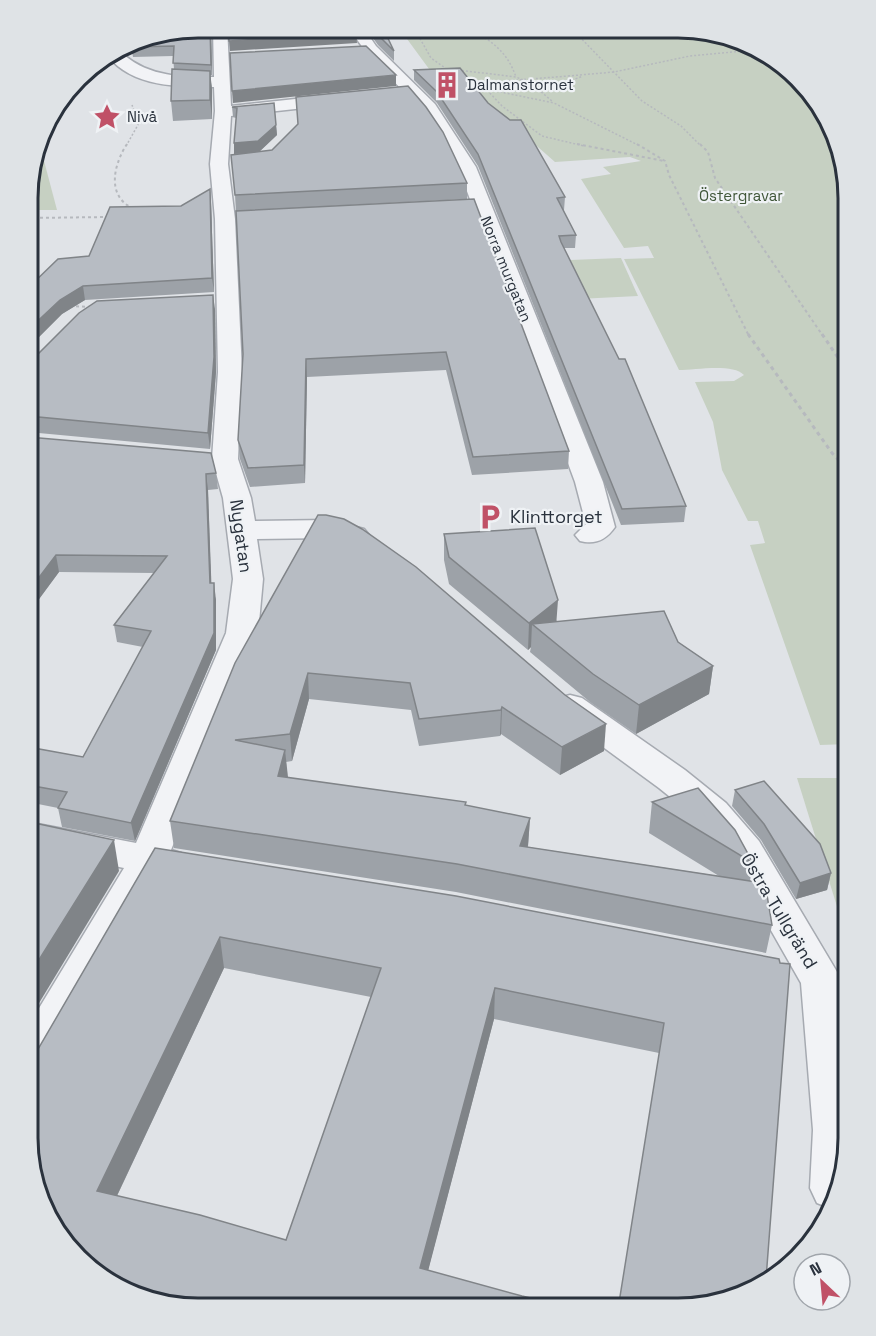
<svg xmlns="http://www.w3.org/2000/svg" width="876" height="1336" font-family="'Space Grotesk',sans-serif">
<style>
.green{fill:#c6d0c2}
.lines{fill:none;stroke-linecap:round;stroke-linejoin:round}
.street-casing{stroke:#a6aab1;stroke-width:3}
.path-far2{stroke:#b6b9be;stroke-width:1.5;stroke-dasharray:2 2;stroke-linecap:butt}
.path-far1{stroke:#b6b9be;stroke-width:2;stroke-dasharray:3 3;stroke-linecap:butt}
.path{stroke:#b6b9be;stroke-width:3;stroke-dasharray:4 4;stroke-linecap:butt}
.street{fill:#f2f3f6;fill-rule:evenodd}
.path-bridge{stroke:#b6b9be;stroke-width:1.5;stroke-dasharray:2 2;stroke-linecap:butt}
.wall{fill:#9da2a8;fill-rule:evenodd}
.shaded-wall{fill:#808488}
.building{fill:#b7bcc3;stroke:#808488;stroke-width:1.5;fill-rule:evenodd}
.labels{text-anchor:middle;stroke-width:4.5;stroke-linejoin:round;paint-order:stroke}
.far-poi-label{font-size:15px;fill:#2a323d;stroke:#eff2f5;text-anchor:start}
.far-park-label{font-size:15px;fill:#405739;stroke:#eff2f5}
.far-street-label{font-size:15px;fill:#2a323d;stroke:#eff2f5}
.poi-label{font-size:18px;fill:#2a323d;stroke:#eff2f5;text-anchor:start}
.street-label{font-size:18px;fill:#2a323d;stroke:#eff2f5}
.rim{fill:none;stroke:#2a323d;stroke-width:3}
</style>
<rect width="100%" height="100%" fill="#e0e3e7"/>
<g class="green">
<path d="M399,28L701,29L782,62L836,132L849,198V744L820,745L750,545L765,543L758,521H748L722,470L713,422L695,382L734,381L744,375C733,363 695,370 679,370L624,259L654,258L648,246L624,248L581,179L611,174L603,167L641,161L630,157L555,162L522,133L432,73Z"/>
<path d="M38,148L43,157L57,210H28L29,175Z"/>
<path d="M621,258L638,296L538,301L520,262Z"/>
<path d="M797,778H849V945Z"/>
</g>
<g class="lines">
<defs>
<g id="street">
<path d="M213,27H227L231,106L341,94L349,99L341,104L231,116L228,164L235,219L242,372L238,459L251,498L255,521L328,520L364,529L369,535L364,541L354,544L328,538L257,539L263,579L258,633L171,850L181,853L186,863L181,873L167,877L159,875L43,1081L27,1087V1028L124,868L27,848V822L136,843L226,633L233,579L223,498L212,459L218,372L215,219L210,164L215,111L214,87C179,87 132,87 108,56L126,46L129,49L124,55C150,77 182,77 214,77Z"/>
<path d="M348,27H363L376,46L435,104L476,167L603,482L615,527C606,540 595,545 580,541L575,535L586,524L575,482L458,167L422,111L366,52Z"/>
<path d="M570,695L582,698L685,770L726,803L759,841L843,982L849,1033V1150L827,1207L817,1203L810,1188L813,1130L801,983L731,860L700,821L659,788L558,714L553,706L558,698Z"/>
</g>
</defs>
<use href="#street" class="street-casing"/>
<g class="path-far2">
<path d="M414,28L431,58L448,70"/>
<path d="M467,28C491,40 507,51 516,77"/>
<path d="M571,28L642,101L681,126L701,146"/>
<path d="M775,60L780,62"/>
<path d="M458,70L516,77L531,83L553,102"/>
<path d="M568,76L614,72L690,56L754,50"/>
<path d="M470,81L486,89L554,103L640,146"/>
<path d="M532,83L570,81L583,76"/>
<path d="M487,90L502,106L542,136L584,146"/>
<path d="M126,146L139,123L132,105"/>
</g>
<g class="path-far1">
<path d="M127,144C114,164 106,195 132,208"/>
<path d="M577,144L664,161"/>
<path d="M637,144L665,161L669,175L749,336"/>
<path d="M700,144L708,152L715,178L823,336"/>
<path d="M28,218L109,217"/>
<path d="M70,306L92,307"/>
</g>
<g class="path">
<path d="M748,334L832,453L849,471"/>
<path d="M822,334L849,374"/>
</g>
<use href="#street" class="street"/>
<path class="path-bridge" d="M480,83L568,76"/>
</g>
<g class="wall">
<path d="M211,27L212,75H210L212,89V119L173,121L171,101L174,69L173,56L133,57L131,47Z"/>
<path d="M365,27L383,28L394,51V61L378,45Z"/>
<path d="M414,70L488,103L565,197L564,210H563L576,235L575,248H564L686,506L684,522L621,525L478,166L437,103L414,80Z"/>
<path d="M274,103L277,135L260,151L467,183V199L236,211L235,195L234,143L236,118L233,117L232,107Z"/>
<path d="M474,199L569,451L568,469L472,475L446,370L307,377L305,483L250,487L240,459L238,440L243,354Z"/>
<path d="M211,202L214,292L85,300L62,314L28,348V288L181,206Z"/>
<path d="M215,309L216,372L210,449L28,432V358Z"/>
<path d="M28,437L216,473L218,489L208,490L211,583L216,600V650L135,841L62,827L58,808L28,802V747L83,757L143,647L117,642L114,625L154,573L59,572L28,614Z"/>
<path d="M318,515L604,751L560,775L501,734L500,736L419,746L411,710L309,699L292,761L286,762L287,778L466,806L530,818L528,847L719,876L649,833L652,802L753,863L750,881L772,925L766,953L456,892L174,848L170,821Z"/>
<path d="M444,534L557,621L678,642L713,666L709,694L636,734L590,702L530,652L531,647L528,650L449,584L444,560Z"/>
<path d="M735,790L831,873L827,890L796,899L761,840L732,806Z"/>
<path d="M155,848L779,959L659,1053L494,1019L428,1270L176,1308L37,1051ZM224,968L371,997L286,1240L117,1196Z"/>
</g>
<g class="shaded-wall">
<path d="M210,27H211L212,75L211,65Z"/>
<path d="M356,33L357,43L230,51L229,41Z"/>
<path d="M210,71L212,89V119L210,100Z"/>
<path d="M396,75V86L233,103L232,91Z"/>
<path d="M276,125L277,135L259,152L234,154V143Z"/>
<path d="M210,189L211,202L214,292L212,278Z"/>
<path d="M83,286L85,300L62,314L28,348V330L60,300Z"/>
<path d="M213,295L215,309L216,372L210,449L208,433Z"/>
<path d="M306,359L307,377L305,483L304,465Z"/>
<path d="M206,474L208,490L212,600L210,583Z"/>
<path d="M56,555L59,572L28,614V592Z"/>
<path d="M214,583L216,600V650L135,841L131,823Z"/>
<path d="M558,600L556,627L532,624L531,647L528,650L529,623Z"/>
<path d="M713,666L709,694L636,734L639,705Z"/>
<path d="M308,673L309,699L292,761L290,734Z"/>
<path d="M502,707L501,734L500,736L501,710Z"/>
<path d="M606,724L604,751L560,775L562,747Z"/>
<path d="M285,750L288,777L280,804L278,776Z"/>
<path d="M530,818L528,845L519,874L520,846Z"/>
<path d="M114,840L119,871L27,1023V979Z"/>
<path d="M831,873L827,890L796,899L800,883Z"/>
<path d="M220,937L224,968L105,1221L97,1191Z"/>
<path d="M495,988L494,1019L421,1298L420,1268Z"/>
</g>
<g class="building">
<path d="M198,27H210L211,65L173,63L174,46L131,47L133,42L142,36Z"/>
<path d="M228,27H352L356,33L229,41Z"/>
<path d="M372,28H383L394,51L378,35Z"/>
<path d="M366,46L396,75L232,91L230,53Z"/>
<path d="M460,68L488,103L510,120H521L565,197L557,198L576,235L559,236L561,242L619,359H625L686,506L622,509L478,154L437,92L414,70Z"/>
<path d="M172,69L210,71V100L171,101Z"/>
<path d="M408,86L426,107L443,132L467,183L235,195L231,155L272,150L298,124L296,97Z"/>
<path d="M274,103L276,125L258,141L234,143L237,108L232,107Z"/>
<path d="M210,189L212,278L83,286L60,300L28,330V288L58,259L89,256L110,207L181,206Z"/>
<path d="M474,199L569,451L473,457L446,352L306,359L304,465L248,468L238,440L243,354L236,211Z"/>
<path d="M213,295L214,357L208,433L28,416V358L36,356L79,313L97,301Z"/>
<path d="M28,437L211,453L216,473L206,474L210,583H214V633L131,823L58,808L67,792L28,785V747L83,757L151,631L114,625L167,556L56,555L28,592Z"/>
<path d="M318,515H326L344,519L362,529L416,567L565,695L606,724L562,747L502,707L501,710L419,719L410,683L308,673L290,734L235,740L285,750L278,776L466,802L465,805L530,818L520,846L763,883L766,889L772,925L457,864L170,821L235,663Z"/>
<path d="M535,528L558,600L529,623L449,557L444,534Z"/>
<path d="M664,611L678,642L713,666L639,705L593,674L532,624Z"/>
<path d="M764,781L820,844L831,873L800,883L764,824L735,790Z"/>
<path d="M698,788L735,830L753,863L652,802Z"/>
<path d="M39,824L114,840L27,979V844Z"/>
<path d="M155,848L456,896L779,959L780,963L790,964L766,1279L744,1296L679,1309H618L664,1023L495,988L420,1268L522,1296L577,1309L176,1308L94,1274L40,1204L27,1138V1055L37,1051ZM220,937L381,968L286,1240L200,1215L97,1191Z"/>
</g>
<defs>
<symbol id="building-bare" viewBox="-9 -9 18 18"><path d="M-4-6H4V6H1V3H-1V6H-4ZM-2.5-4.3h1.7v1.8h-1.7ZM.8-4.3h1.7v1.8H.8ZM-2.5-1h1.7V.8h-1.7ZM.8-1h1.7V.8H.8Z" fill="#c05167" stroke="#eff2f5" stroke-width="2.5" paint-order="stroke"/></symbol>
<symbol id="sight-bare" viewBox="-9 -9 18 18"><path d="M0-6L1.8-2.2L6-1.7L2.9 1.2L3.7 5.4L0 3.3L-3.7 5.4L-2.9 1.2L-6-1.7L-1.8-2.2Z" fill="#c05167" stroke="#eff2f5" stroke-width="2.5" paint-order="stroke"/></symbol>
<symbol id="parking-bare" viewBox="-9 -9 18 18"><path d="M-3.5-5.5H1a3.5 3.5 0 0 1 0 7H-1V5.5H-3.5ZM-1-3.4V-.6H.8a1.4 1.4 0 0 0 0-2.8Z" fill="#c05167" stroke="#eff2f5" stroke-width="2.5" paint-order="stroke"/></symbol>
</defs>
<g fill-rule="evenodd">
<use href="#building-bare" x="428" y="66" width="38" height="38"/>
<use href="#sight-bare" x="88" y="98" width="38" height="38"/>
<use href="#parking-bare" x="471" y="498" width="38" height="38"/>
</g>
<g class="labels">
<g class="far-poi-label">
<text x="467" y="90">Dalmanstornet</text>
<text x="127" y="122">Nivå</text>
</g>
<g class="far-park-label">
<text x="741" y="201">Östergravar</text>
</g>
<g class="far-street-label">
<text transform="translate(506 269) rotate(68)" y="5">Norra murgatan</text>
</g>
<g class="poi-label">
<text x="510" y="523">Klinttorget</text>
</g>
<g class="street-label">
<text transform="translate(241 536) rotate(82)" y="6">Nygatan</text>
<text transform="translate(779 911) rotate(59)" y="6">Östra Tullgränd</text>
</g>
</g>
<path d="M0 0H876V1336H0ZM198 38H678A160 160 0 0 1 838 198V1138A160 160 0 0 1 678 1298H198A160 160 0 0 1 38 1138V198A160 160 0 0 1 198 38Z" fill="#dfe3e6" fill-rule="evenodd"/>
<path class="rim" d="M198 38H678A160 160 0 0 1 838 198V1138A160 160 0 0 1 678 1298H198A160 160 0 0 1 38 1138V198A160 160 0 0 1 198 38Z"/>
<g transform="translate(822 1282) rotate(334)"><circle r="28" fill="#eff2f5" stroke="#a0a5ab" stroke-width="1.5"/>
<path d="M0-4.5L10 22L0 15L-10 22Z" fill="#c05167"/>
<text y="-9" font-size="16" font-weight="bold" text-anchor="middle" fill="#2a323d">N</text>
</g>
</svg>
